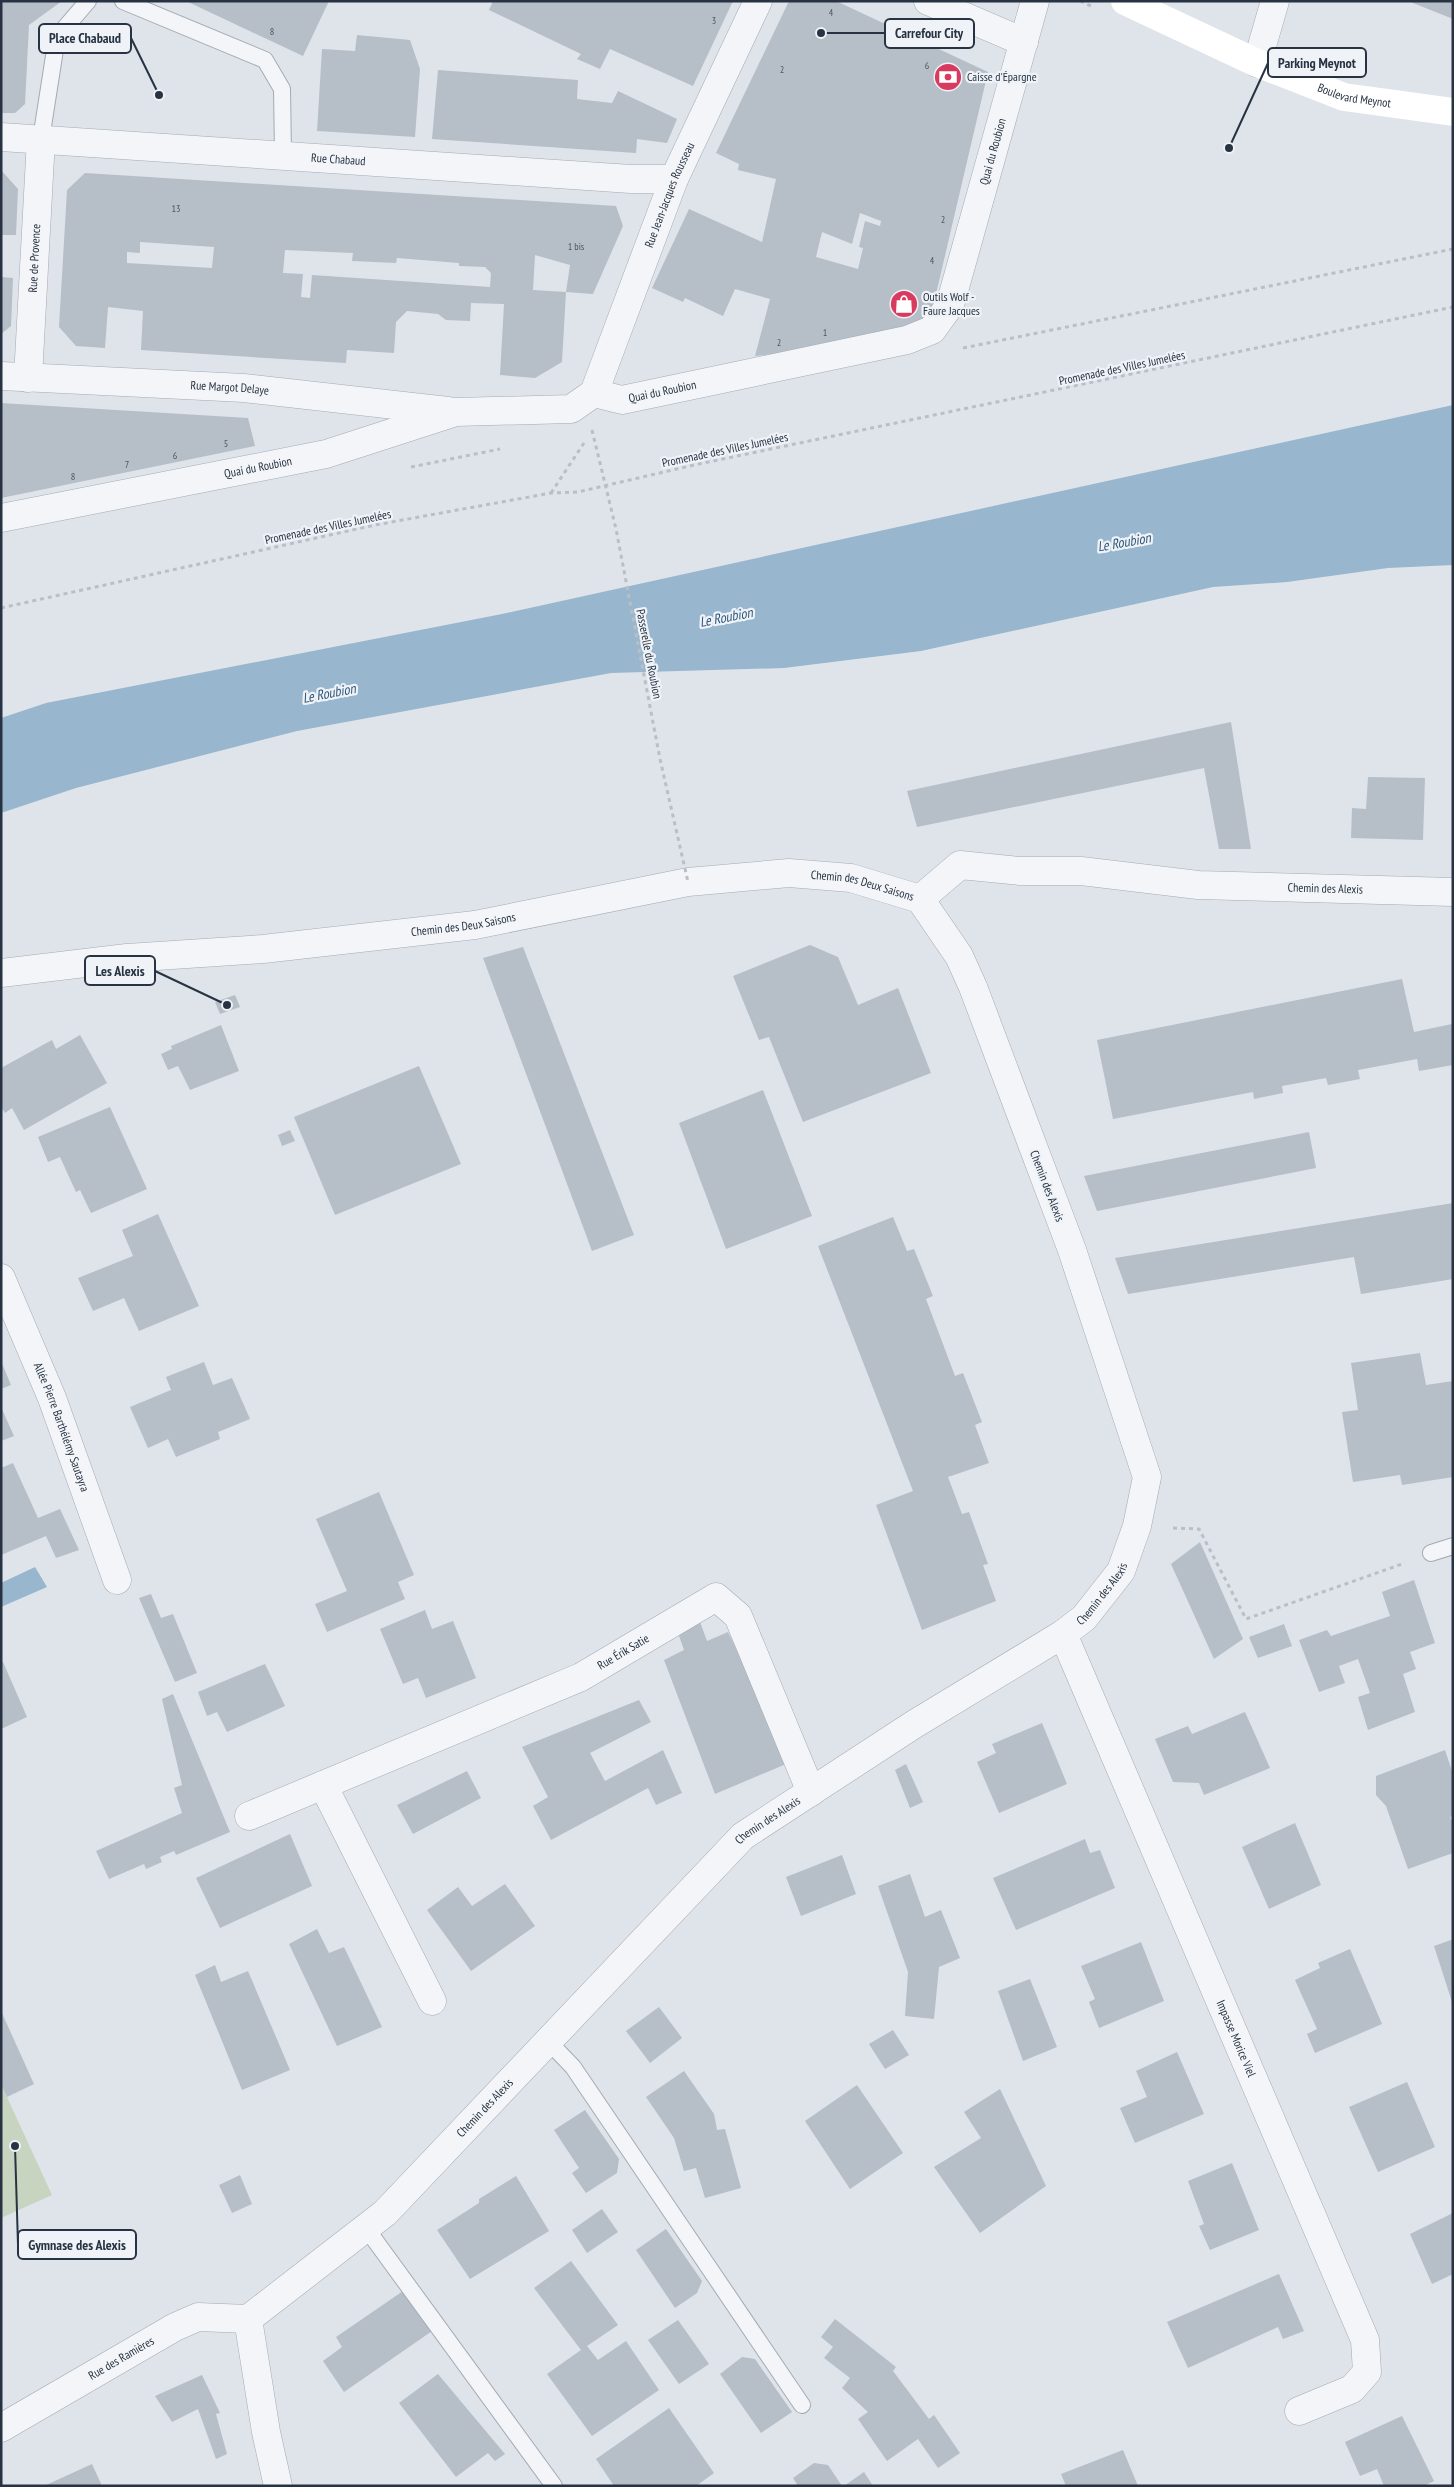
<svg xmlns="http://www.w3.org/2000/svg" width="1454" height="2487" font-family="'PT Sans Narrow',sans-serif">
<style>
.green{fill:#c7d4c0}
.water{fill:#98b6cd}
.building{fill:#b6bec7;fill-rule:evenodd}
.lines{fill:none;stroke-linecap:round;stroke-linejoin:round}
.service-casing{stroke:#a4abb4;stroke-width:18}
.minor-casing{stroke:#a4abb4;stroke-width:29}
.path{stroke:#babfc5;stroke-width:3;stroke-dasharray:4 4;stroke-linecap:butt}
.service{stroke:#f3f5f8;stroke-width:16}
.minor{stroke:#f3f5f8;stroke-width:28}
.secondary{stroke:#fff;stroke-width:28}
.path-bridge{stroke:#babfc5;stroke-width:3;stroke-dasharray:4 4;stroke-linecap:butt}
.labels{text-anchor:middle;stroke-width:4.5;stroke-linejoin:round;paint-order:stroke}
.number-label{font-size:10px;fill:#4b5663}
.poi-label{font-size:12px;fill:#273342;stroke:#eff3f7;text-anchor:start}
.street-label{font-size:12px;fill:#273342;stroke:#eff3f7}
.water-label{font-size:14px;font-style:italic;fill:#2e567a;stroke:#eff3f7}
.leader{fill:none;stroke:#273342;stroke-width:2}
.callout-dot{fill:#273342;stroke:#eff3f7;stroke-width:2}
.callout{fill:#eff3f7;stroke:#273342;stroke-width:2}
.callout-label{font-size:14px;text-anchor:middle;font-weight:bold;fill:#273342}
</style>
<rect width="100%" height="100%" fill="#dfe4ea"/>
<path class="green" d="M1,2084L52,2195L1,2218Z"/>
<g class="water">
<path d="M1453,405V565L1388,568L1287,582L1213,587L921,651L784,668L611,673L297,731L76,788L1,813V718L46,703L502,614Z"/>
<path d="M35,1567L47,1587L1,1607V1583Z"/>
</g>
<g class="building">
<path d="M1,1H62L29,25L25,104L15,113H1Z"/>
<path d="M186,1H329L303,56Z"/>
<path d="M493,1H733L693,86L610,49L600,69L577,59L581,54L489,10Z"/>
<path d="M789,1H836L988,72L929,324L789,352L755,356L770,299L735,289L723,316L685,298L683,302L652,288L689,209L762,242L776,179L738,170L739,164L716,153ZM860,213L881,221L880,226L865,221L859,247L863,248L858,269L816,257L822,232L852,244Z"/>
<path d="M1408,1H1453V19Z"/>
<path d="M357,35L410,40L420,69L415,137L317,131L322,49L355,51Z"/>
<path d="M438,70L578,80L577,99L612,103L618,91L677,119L667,143L637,139L636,153L432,139Z"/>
<path d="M1,170L18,189L16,235H1Z"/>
<path d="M85,173L616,206L623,226L593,294L566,292L562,362L535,378L500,375L504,304L471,303L470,321L446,320L438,314L407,311L396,322L394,353L347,350L346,363L141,350L143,311L108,307L105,348L76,346L59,327L67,190ZM140,242L214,247L212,268L127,263V252L140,253ZM285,250L353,253L352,261L396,263L397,258L459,263V266L485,267L491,273L490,287L312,275L310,298L301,297L303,274L283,273ZM535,255L570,265L566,292L533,290Z"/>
<path d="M1,277L13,278L11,326L1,334Z"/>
<path d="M1,403L248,418L255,446L1,498Z"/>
<path d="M1231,722L1251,849H1219L1204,768L917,827L907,791Z"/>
<path d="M1368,777L1425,778L1423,840L1351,838L1352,808L1366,809Z"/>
<path d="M810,945L838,957L858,1005L898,988L931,1073L803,1122L769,1037L759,1040L733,976Z"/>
<path d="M523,947L634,1235L592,1251L483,958Z"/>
<path d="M1402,979L1414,1032L1452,1024L1453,1065L1419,1071L1417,1059L1358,1070L1360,1079L1328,1085L1326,1078L1282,1086L1283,1093L1254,1099L1253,1092L1113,1119L1097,1040Z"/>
<path d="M235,995L240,1007L220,1014L215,1002Z"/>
<path d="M221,1025L239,1071L190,1090L178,1066L168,1070L161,1054L172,1049L171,1046Z"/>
<path d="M80,1035L107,1083L24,1130L12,1108L5,1113L1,1107V1068L52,1040L56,1049Z"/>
<path d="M419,1066L461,1164L335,1215L294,1117Z"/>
<path d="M763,1090L812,1216L726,1249L679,1123Z"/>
<path d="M110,1107L147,1189L91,1213L80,1190L76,1192L60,1157L48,1162L38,1137Z"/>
<path d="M290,1130L295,1141L282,1146L278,1135Z"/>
<path d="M1309,1132L1316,1168L1097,1211L1084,1176Z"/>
<path d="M1453,1203V1279L1361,1294L1354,1257L1128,1294L1115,1258Z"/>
<path d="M158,1214L199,1306L139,1331L124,1298L93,1311L78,1278L133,1256L122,1230Z"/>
<path d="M893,1217L907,1251L914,1249L933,1296L926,1299L955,1376L963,1373L982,1422L975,1425L989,1463L948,1477L962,1514L969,1512L988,1564L983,1565L996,1601L922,1630L876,1505L913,1491L818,1246Z"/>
<path d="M1420,1353L1426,1385L1453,1381V1477L1402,1485L1400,1475L1353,1482L1342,1412L1358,1410L1351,1363Z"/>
<path d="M1,1361L11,1385L1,1389Z"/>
<path d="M204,1362L213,1385L232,1378L250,1419L218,1432L220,1439L176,1457L168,1439L148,1448L130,1407L171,1390L166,1377Z"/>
<path d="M1,1407L14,1436L1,1441Z"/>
<path d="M13,1463L38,1518L60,1509L79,1550L56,1558L46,1536L1,1555V1468Z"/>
<path d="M379,1492L414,1575L398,1582L405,1599L327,1632L315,1604L347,1591L316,1519Z"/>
<path d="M1200,1542L1243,1639L1214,1659L1171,1564Z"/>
<path d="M1414,1580L1435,1643L1410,1652L1416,1669L1403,1674L1415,1712L1368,1730L1358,1697L1370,1693L1358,1659L1339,1666L1345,1683L1319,1692L1299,1640L1327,1630L1331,1636L1390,1616L1382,1592Z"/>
<path d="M151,1594L161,1618L173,1614L197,1673L175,1682L139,1598Z"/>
<path d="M425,1610L432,1629L453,1621L476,1678L426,1698L418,1678L403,1684L380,1629Z"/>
<path d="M700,1622L707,1641L728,1632L765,1707L786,1764L715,1794L664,1660L684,1650L677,1630Z"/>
<path d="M1284,1624L1292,1646L1258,1658L1249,1637Z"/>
<path d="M3,1662L27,1717L1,1729V1663Z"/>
<path d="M265,1664L285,1706L227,1732L217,1712L207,1716L198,1692Z"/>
<path d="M173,1694L230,1832L176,1855L174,1851L160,1857L162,1862L146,1869L144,1864L109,1879L96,1851L182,1813L174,1788L182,1785L162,1699Z"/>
<path d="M639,1700L651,1722L590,1753L605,1781L663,1750L682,1793L656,1805L648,1788L551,1840L533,1806L548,1797L522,1747Z"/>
<path d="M1245,1712L1270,1768L1204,1795L1199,1783L1173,1782L1155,1739L1188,1726L1192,1734Z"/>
<path d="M1042,1723L1067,1784L999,1813L977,1762L996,1753L992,1744Z"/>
<path d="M1445,1750L1453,1774V1816L1450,1817L1453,1823V1853L1408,1869L1386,1806L1376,1795V1776Z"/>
<path d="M906,1764L923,1802L910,1808L895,1770Z"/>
<path d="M467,1771L481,1798L413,1834L397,1805Z"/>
<path d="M1295,1823L1321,1885L1269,1909L1242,1847Z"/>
<path d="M290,1834L312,1886L220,1928L196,1878Z"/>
<path d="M1085,1839L1090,1853L1100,1850L1115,1888L1016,1930L993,1878Z"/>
<path d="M842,1855L856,1894L801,1916L786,1877Z"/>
<path d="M910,1874L925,1917L941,1910L960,1958L939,1967L934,2019L905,2016L908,1972L878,1886Z"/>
<path d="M505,1884L535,1926L471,1971L427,1910L458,1887L472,1906Z"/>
<path d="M317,1929L329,1953L344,1947L382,2027L337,2046L289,1944Z"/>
<path d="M1451,1940H1453L1452,2002L1434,1946Z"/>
<path d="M1141,1942L1164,2001L1099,2028L1089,2002L1095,1999L1081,1966Z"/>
<path d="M1350,1949L1382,2024L1315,2053L1307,2034L1317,2029L1295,1980L1320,1968L1318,1963Z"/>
<path d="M215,1965L221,1982L248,1971L290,2070L242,2090L195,1975Z"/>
<path d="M1030,1979L1057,2047L1023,2061L998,1991Z"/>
<path d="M659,2007L682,2038L650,2063L626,2031Z"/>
<path d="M1,2011L34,2084L7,2097L1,2084Z"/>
<path d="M893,2030L909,2055L885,2069L869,2044Z"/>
<path d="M1177,2052L1204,2114L1135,2143L1120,2108L1147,2097L1136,2071Z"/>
<path d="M684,2071L714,2114L717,2130L725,2129L741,2188L705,2198L696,2168L684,2171L674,2138L646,2097Z"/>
<path d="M1407,2082L1435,2147L1378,2172L1349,2107Z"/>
<path d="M857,2085L903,2153L850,2189L805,2121Z"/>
<path d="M1000,2089L1046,2186L980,2233L934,2167L981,2138L964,2112Z"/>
<path d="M585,2110L619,2159L617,2173L586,2193L572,2173L579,2168L554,2130Z"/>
<path d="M1232,2163L1259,2230L1210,2250L1199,2226L1204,2224L1188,2181Z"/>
<path d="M240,2175L252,2204L232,2213L219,2185Z"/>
<path d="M516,2176L549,2231L470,2279L437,2230L479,2203V2199Z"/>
<path d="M602,2209L618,2232L587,2253L572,2230Z"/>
<path d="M1453,2213V2274L1432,2284L1410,2234Z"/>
<path d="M666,2229L702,2281L697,2293L675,2308L636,2250Z"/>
<path d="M571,2261L618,2325L587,2346L598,2360L626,2341L659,2390L592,2436L547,2374L581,2350L534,2288Z"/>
<path d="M1279,2274L1304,2331L1283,2339L1278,2327L1188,2368L1167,2322Z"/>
<path d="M406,2289L435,2329L344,2392L323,2361L342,2347L336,2337Z"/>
<path d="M835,2319L896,2367L893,2371L929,2419L934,2415L960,2453L938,2468L918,2439L887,2461L858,2419L868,2412L842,2388L850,2378L824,2358L833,2347L821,2337Z"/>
<path d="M678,2320L709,2364L679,2384L648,2340Z"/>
<path d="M742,2357L755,2359L792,2412L761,2433L720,2374Z"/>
<path d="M438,2374L505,2454L495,2461L488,2453L456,2477L399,2403Z"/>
<path d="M202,2375L220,2413L216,2414L227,2454L216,2459L198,2409L172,2422L155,2396Z"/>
<path d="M669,2408L714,2473L696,2486H614L596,2459Z"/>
<path d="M1402,2416L1434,2481L1424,2486H1384L1377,2469L1360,2476L1345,2442Z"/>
<path d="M1123,2450L1138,2486H1066L1061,2474Z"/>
<path d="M814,2463L828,2465L842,2486H798L793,2478Z"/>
<path d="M92,2464L102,2486H44Z"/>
<path d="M864,2472L873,2486H844Z"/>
</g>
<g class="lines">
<defs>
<g id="service">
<path d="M123,1L265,60L282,89L283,154"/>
<path d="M41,139L57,37L88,1"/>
<path d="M1431,1553L1453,1546"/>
<path d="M548,2041L573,2067L802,2405"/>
<path d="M366,2228L554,2486"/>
</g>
<g id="minor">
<path d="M928,1L1024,42"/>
<path d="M1257,63L1275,1"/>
<path id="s1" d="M1,137L631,179H674"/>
<path id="s2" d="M1,376L244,388L448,411"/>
<path id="s3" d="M28,378L41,139"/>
<path id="s4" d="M594,393L674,179L758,1"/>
<path id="s5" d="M1,518L326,454L456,412L571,409L594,393L622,400L907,340L932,330L950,305L1035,1"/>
<path id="s6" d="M920,899L960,865L1020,871H1081L1198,885L1453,892"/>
<path id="s7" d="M1,973L127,958L263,949L475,925L688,882L789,873L851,878L920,899"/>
<path id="s8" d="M1,1278L52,1398L117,1580"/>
<path id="s9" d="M1063,1634L1365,2340L1367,2372L1352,2389L1299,2411"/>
<path d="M323,1785L432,2001"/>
<path id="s10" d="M249,1816L581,1677L716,1597L738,1616L811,1792"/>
<path id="s11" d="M1,2428L175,2327L198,2317L248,2319"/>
<path id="s12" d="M278,2486L266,2432L248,2319L385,2213L743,1836L913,1725L1063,1634L1084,1618L1121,1571L1137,1526L1147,1477L1072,1250L973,987L959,956L920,899"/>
</g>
</defs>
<use href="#service" class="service-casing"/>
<use href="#minor" class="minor-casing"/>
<g class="path">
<path d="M1080,1L1091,6"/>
<path d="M963,348L1453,249"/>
<path d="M411,467L500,449"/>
<path d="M551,493L584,443"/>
<path d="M1,608L375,525L551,493L578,492L694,465L1453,307"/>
<path d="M1173,1528L1199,1529L1246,1619L1405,1563"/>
</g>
<use href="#service" class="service"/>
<use href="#minor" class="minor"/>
<path class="secondary" id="s13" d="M1125,1L1257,63L1344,97L1453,112"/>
<path class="path-bridge" d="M592,430L616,529L660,759L688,882"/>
</g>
<defs>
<symbol id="bank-disc" viewBox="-11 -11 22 22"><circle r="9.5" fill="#d93a5f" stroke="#eff3f7"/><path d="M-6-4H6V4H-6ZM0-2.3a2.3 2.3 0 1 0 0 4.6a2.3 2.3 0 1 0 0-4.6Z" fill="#fff"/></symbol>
<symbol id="shop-disc" viewBox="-11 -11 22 22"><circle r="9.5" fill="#d93a5f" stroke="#eff3f7"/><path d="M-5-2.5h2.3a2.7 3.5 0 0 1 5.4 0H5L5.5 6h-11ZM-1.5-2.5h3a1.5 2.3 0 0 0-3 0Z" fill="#fff"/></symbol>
</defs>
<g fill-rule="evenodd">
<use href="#bank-disc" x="932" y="61" width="32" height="32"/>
<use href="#shop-disc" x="888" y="288" width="32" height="32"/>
</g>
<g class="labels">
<g class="number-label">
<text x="831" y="16">4</text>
<text x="714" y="24">3</text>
<text x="272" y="35">8</text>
<text x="927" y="69">6</text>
<text x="782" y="73">2</text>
<text x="176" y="212">13</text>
<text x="943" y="223">2</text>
<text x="576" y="250">1 bis</text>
<text x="932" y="264">4</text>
<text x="825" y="336">1</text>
<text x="779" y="346">2</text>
<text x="226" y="447">5</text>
<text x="175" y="459">6</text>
<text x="127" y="468">7</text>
<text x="73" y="480">8</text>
</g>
<g class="poi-label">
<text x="967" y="81">Caisse d'Épargne</text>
<text x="923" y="301">Outils Wolf -<tspan x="923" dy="14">Faure Jacques</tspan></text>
</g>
<g class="street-label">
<text dy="4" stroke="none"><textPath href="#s13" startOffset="249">Boulevard Meynot</textPath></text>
<text dy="4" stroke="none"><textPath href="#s5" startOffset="1148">Quai du Roubion</textPath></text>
<text dy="4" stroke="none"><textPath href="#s1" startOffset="338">Rue Chabaud</textPath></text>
<text dy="4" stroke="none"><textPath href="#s4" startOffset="212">Rue Jean-Jacques Rousseau</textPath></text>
<text dy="4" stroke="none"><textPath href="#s3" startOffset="120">Rue de Provence</textPath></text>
<text transform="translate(1122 368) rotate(-12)" y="4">Promenade des Villes Jumelées</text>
<text dy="4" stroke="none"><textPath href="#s2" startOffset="229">Rue Margot Delaye</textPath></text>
<text dy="4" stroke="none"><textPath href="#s5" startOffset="681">Quai du Roubion</textPath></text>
<text transform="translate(725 450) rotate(-12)" y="4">Promenade des Villes Jumelées</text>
<text dy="4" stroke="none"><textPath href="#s5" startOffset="262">Quai du Roubion</textPath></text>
<text transform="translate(328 527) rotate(-12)" y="4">Promenade des Villes Jumelées</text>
<text transform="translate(649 654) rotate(79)" y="4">Passerelle du Roubion</text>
<text dy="4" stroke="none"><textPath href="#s7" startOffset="870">Chemin des Deux Saisons</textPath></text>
<text dy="4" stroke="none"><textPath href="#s6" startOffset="419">Chemin des Alexis</textPath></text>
<text dy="4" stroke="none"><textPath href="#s7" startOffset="465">Chemin des Deux Saisons</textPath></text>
<text transform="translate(1047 1186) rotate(69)" y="4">Chemin des Alexis</text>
<text dy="4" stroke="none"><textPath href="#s8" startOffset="161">Allée Pierre Barthélémy Sautayra</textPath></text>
<text dy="4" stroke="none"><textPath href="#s12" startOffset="1298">Chemin des Alexis</textPath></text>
<text dy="4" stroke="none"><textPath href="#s10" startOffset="409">Rue Érik Satie</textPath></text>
<text dy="4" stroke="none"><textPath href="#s12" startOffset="892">Chemin des Alexis</textPath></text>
<text dy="4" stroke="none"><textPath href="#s9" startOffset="440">Impasse Morice Viel</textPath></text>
<text dy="4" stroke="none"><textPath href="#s12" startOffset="488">Chemin des Alexis</textPath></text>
<text dy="4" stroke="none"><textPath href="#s11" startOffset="139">Rue des Ramières</textPath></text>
</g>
<g class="water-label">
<text transform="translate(1124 542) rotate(-10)" y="5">Le Roubion</text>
<text transform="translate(726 617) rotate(-11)" y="5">Le Roubion</text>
<text transform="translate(329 693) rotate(-11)" y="5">Le Roubion</text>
</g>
</g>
<path class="leader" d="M821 33L885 33M159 95L131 38M1229 148L1268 63M227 1005L155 971M15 2146L18 2245"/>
<g class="callout-dot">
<circle cx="821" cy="33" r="5"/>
<circle cx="159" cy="95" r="5"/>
<circle cx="1229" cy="148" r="5"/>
<circle cx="227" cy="1005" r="5"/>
<circle cx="15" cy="2146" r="5"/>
</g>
<g class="callout">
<rect x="885" y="19" width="89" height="29" rx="5"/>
<rect x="39" y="24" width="92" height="29" rx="5"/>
<rect x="1268" y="48" width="98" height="29" rx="5"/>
<rect x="85" y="956" width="70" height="29" rx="5"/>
<rect x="18" y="2230" width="118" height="29" rx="5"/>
</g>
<g class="callout-label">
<text x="929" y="38">Carrefour City</text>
<text x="85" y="43">Place Chabaud</text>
<text x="1317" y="68">Parking Meynot</text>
<text x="120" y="976">Les Alexis</text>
<text x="77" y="2250">Gymnase des Alexis</text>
</g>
<rect width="1454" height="2487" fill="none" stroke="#273342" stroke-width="5"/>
</svg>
